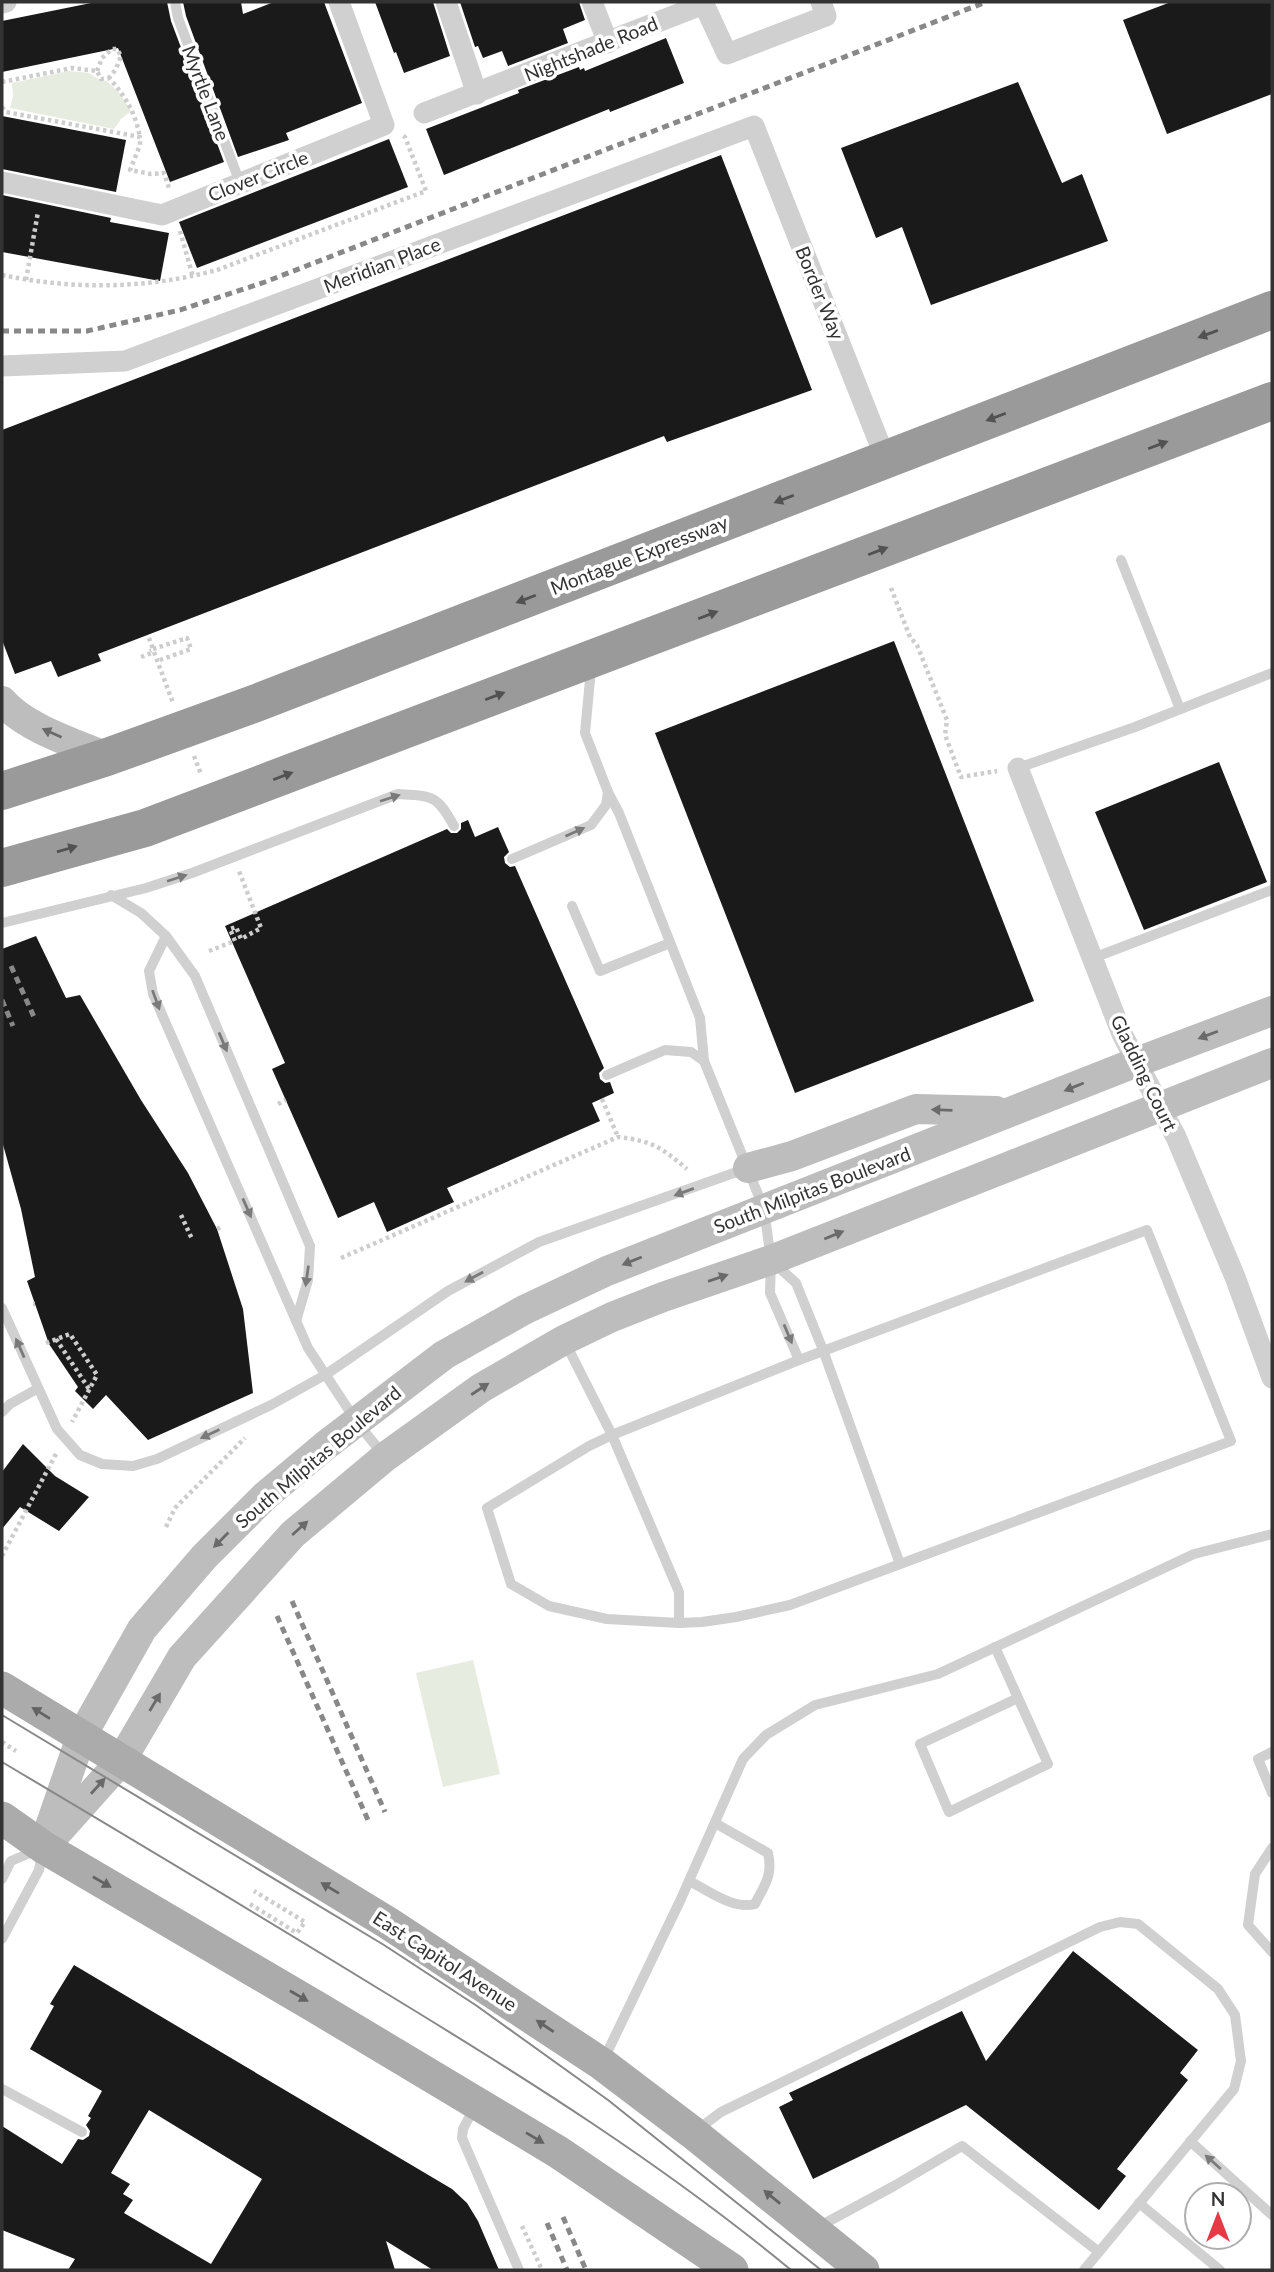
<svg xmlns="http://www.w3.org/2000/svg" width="1274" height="2272" font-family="Lato,sans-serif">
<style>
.green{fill:#e6ecdf}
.building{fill:#1a1a1a;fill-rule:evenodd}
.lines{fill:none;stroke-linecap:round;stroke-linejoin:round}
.path{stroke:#cdcdcd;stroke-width:4.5;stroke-dasharray:3.5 3.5;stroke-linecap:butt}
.lane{stroke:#d0d0d0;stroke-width:10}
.street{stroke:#d0d0d0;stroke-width:21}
.secondary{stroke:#bdbdbd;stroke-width:30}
.primary{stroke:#ababab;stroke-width:33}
.highway{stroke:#9a9a9a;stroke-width:38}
.tram{stroke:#888;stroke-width:2}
.rail{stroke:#888;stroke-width:5;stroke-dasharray:7 5;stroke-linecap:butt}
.oneway{fill:#525252}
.oneway2{fill:#6a6a6a}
.oneway3{fill:#7a7a7a}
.oneway4{fill:#636363}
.labels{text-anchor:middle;stroke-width:7;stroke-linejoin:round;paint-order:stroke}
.street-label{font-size:19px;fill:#333;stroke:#fff}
</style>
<rect width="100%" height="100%" fill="#fff"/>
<g class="green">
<path d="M69,71L89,73L101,81H107L121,95L131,111L121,119L114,129L10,108L13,96L12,83Z"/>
<path d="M473,1660L500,1774L443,1787L416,1673Z"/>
</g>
<g class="building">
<path d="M96,2H167L171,21L224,162L170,182L118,48L2,72V21Z"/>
<path d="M183,2H241L243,14L274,2H324L362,103L286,133L289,140L238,157L186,16Z"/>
<path d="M375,2H433L450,56L404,73L396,52L394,53Z"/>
<path d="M460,2H579L585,20L563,29L568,43L508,66L502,51L483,58L478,46L475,47Z"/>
<path d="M1171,2H1272V94L1167,134L1123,20Z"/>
<path d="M666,38L684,83L610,112L609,109L444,175L426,129L519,93L518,90L579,67L580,70L584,68L585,71Z"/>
<path d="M1018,82L1062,183L1082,174L1108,241L931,305L902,227L876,238L841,148Z"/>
<path d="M2,116L126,140L116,192L2,169Z"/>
<path d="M389,139L408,187L197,268L179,222Z"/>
<path d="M721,155L812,390L667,442L664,436L98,654L101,661L58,677L51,661L15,674L2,640V430Z"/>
<path d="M2,195L111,218L110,222L169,233L160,281L2,252Z"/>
<path d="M894,641L1034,1001L795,1093L655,733Z"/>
<path d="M1219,762L1267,882L1144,930L1095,812Z"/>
<path d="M468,820L475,837L498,827L509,852L504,857L505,863L510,867L515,866L604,1068L599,1073L600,1079L605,1083L610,1082L614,1093L592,1103L600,1121L447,1188L454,1202L387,1232L374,1202L338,1218L272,1069L285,1063L225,926L447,829L451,833H457L461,829V823Z"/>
<path d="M36,936L66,998L80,995L141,1100L188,1173L217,1229L243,1309L253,1393L148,1440L106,1395L93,1409L75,1391L78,1387L49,1344L27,1281L35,1277L21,1209L2,1141V949Z"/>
<path d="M23,1444L55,1476L89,1497L59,1531L20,1507L2,1529V1472Z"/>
<path d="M1073,1951L1198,2050L1180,2073L1188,2080L1117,2169L1126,2176L1099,2210L966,2105L813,2179L779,2107L793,2100L789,2093L962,2011L986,2061Z"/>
<path d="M74,1965L452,2189L467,2203L478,2221L499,2270H433L386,2241L395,2270H68L75,2259L2,2230V2126L62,2164L78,2139L83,2140L89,2136L90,2131L86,2125L91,2118L88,2116L102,2091L30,2049L54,2006L50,2004ZM149,2110L262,2179L211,2264L124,2213L133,2200L123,2194L130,2184L111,2173Z"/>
</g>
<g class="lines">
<g class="path">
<path d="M97,71L102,58L112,49H117L121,56L116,69L109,78"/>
<path d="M2,82L72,68L97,71L101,79L109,78C126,97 135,112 140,137"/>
<path d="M2,107L6,112L140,137V145L130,170L151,174L164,173L169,188"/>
<path d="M180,231L193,277"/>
<path d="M2,275C74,290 146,289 217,270L426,191L405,137L402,135"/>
<path d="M26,280L38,212"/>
<path d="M891,588L910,637L917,645L947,720L945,735L961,777L997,771"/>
<path d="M149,638L153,649L150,651"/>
<path d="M153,649L187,638L191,649L157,661"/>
<path d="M141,657L154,652L173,703"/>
<path d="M194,756L201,774"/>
<path d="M209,951L235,941L230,929L236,927L241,939L261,928L239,871"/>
<path d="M602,1099L618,1137"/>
<path d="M278,1104L286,1100"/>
<path d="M181,1215L192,1239"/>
<path d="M217,1229L221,1227"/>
<path d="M341,1258L618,1137C652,1141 661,1147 687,1169"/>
<path d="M33,1304H35"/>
<path d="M56,1339L89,1389"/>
<path d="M46,1343L70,1334L97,1375L72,1422"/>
<path d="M166,1527L175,1508L245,1438"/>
<path d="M2,1556L57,1452"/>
<path d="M2,1742L16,1751"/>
<path d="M250,1904L297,1933L305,1922L254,1891"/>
<path d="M522,2226L542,2270"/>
</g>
<g class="lane">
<path d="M175,2L178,18L240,183"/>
<path d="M1121,560L1180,709"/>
<path d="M1018,768L1135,727L1272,673"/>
<path d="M608,792L619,813L700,1018L704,1061"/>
<path d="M512,859L591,825L606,805L608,792L585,733L591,669"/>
<path d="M111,895L141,913L166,936L195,976L310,1246L308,1280L296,1321"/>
<path d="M572,906L600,971L670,943"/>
<path d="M2,923L146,888L192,873L398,794C433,796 437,795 454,826"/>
<path d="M166,936L149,971L153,994L308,1348L356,1421L385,1457"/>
<path d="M1093,958L1272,890"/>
<path d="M607,1075L665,1050L691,1052L704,1061L764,1209L771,1260L770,1293L799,1360"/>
<path d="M1147,1230L1231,1441L790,1605L736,1617L702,1622L679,1623L607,1619L549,1606L511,1584L487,1508L589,1446L612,1435L799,1360Z"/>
<path d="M773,1262L796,1283L823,1350L900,1564"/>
<path d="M2,1308L57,1429L80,1455L102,1464L133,1466L157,1459L271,1405L325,1375L448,1291L539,1242L745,1169"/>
<path d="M565,1342L612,1435L679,1592V1623"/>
<path d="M2,1412L10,1404L37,1389"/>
<path d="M995,1647L1048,1764L949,1812L920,1744L1018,1698"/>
<path d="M1272,1752L1258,1759L1272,1793"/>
<path d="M1272,1848L1255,1874L1248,1925L1272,1952"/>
<path d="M2,1879L11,1861L37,1850"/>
<path d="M689,1881C708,1890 733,1910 755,1904C765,1884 773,1876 768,1853L715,1823"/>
<path d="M2,1939L39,1870L42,1853"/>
<path d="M603,2061L680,1901L743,1759L766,1735L815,1705L938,1674L1194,1554L1272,1534"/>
<path d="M2,2089L82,2132"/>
<path d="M475,2106L463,2129L462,2138L519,2270"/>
<path d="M697,2130L721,2112L1100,1927L1120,1922L1138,1924L1218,1989L1235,2015L1241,2061L1234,2089L1084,2270"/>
<path d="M1190,2141L1272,2215"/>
<path d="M1139,2203L1220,2270"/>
<path d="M818,2227L894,2186L962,2146L1099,2252"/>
</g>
<g class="street">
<path d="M446,2L477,94"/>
<path d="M592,2L608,43"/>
<path d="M703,2L727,54L826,16L821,2"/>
<path d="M2,3L6,2"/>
<path d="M424,113L704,4"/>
<path d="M2,182L162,215L384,125L339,2"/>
<path d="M2,366L125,361L754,126L886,460"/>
<path d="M1018,768L1122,1034L1176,1137L1235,1277L1272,1378"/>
</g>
<g class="secondary">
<path d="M2,701C25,728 74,743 107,757"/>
<path d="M748,1168L792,1156L916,1109L996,1111"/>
<path d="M53,1837L121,1761L182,1657L293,1534L385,1457L481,1388L564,1340L612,1317L663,1297L771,1260L1272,1063"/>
<path d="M43,1847L81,1737L142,1629L204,1557L265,1496L326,1445L444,1355L524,1310L607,1271L1137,1062L1272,1011"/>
</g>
<g class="primary">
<path d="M2,1688L388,1923L602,2064L693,2133L863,2270"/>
<path d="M2,1818L43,1847L316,2007L558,2152L732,2270"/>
</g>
<g class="highway">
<path d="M2,791L107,757L259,702L1272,310"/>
<path d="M2,868L145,828L1272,401"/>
</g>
<g class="tram">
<path d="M2,1715L384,1945L477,2006L608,2100L821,2270"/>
<path d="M2,1762C130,1838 257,1914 384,1992C524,2077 664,2165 791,2270"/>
</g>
<g class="rail">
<path d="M2,331H87L180,310L265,282L986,2"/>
<path d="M11,966L34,1017"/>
<path d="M2,1000L13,1026"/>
<path d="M292,1601L385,1812"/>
<path d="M277,1616L368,1820"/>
<path d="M563,2217L586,2270"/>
<path d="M547,2223L567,2270"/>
</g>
</g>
<defs><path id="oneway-solid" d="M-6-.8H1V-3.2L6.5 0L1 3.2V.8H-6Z" transform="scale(1.75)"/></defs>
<g class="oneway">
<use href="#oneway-solid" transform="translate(1208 334) rotate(160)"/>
<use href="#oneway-solid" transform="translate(996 417) rotate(159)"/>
<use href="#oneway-solid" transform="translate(1158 445) rotate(-21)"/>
<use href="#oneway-solid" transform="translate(784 499) rotate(159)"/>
<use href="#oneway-solid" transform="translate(878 551) rotate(-21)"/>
<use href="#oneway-solid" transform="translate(526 599) rotate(159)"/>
<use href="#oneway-solid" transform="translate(708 615) rotate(-21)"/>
<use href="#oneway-solid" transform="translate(495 696) rotate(-21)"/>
<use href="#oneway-solid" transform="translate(283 776) rotate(-21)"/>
<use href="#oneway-solid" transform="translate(67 849) rotate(-16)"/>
</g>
<g class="oneway2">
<use href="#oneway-solid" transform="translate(52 733) rotate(-156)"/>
<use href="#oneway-solid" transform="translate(1208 1035) rotate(159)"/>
<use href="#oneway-solid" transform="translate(1074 1087) rotate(158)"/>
<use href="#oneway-solid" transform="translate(942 1110) rotate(-178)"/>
<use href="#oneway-solid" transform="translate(834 1235) rotate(-22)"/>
<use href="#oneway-solid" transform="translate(632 1261) rotate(158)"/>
<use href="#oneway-solid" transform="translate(718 1278) rotate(-19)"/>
<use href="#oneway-solid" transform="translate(480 1389) rotate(-33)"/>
<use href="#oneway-solid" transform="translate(300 1528) rotate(-42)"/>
<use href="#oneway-solid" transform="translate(221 1540) rotate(135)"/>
<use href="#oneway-solid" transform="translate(155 1702) rotate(-59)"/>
<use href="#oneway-solid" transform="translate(98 1786) rotate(-48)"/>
</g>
<g class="oneway3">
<use href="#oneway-solid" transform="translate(390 798) rotate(-18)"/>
<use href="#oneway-solid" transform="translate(575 832) rotate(-24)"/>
<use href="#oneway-solid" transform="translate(177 878) rotate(-18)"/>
<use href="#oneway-solid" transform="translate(156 1000) rotate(70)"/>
<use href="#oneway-solid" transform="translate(223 1042) rotate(67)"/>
<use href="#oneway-solid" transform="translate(684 1192) rotate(160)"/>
<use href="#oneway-solid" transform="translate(247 1208) rotate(66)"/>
<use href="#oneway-solid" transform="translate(307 1276) rotate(98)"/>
<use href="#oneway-solid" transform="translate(474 1277) rotate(151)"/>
<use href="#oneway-solid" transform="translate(788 1334) rotate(67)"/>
<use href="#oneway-solid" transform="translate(20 1348) rotate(-114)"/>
<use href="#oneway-solid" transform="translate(210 1434) rotate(155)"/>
<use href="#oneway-solid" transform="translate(1213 2162) rotate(-138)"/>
</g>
<g class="oneway4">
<use href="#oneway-solid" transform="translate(41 1713) rotate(-148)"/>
<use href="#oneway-solid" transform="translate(102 1882) rotate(30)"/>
<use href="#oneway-solid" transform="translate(330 1888) rotate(-149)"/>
<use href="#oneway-solid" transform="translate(299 1996) rotate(30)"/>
<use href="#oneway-solid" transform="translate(545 2026) rotate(-146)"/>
<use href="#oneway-solid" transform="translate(535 2138) rotate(31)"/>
<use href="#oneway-solid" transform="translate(772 2197) rotate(-141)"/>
</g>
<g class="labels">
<g class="street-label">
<text transform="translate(591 49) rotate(-22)" y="7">Nightshade Road</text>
<text transform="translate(206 93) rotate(69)" y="7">Myrtle Lane</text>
<text transform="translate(258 176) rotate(-22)" y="7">Clover Circle</text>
<text transform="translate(382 265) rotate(-21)" y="7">Meridian Place</text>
<text transform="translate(820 293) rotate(68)" y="7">Border Way</text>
<text transform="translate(639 555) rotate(-21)" y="7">Montague Expressway</text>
<text transform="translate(1144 1073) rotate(64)" y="7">Gladding Court</text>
<text transform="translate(812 1190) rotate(-21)" y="7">South Milpitas Boulevard</text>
<text transform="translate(318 1457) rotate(-40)" y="7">South Milpitas Boulevard</text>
<text transform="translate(445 1961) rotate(33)" y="7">East Capitol Avenue</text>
</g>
</g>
<rect width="1274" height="2272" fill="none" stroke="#333333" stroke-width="7"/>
<g transform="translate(1218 2216)"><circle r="33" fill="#ffffff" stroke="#adadad" stroke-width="2"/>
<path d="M0-5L12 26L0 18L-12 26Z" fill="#e63946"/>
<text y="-10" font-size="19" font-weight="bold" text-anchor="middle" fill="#333333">N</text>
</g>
</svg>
